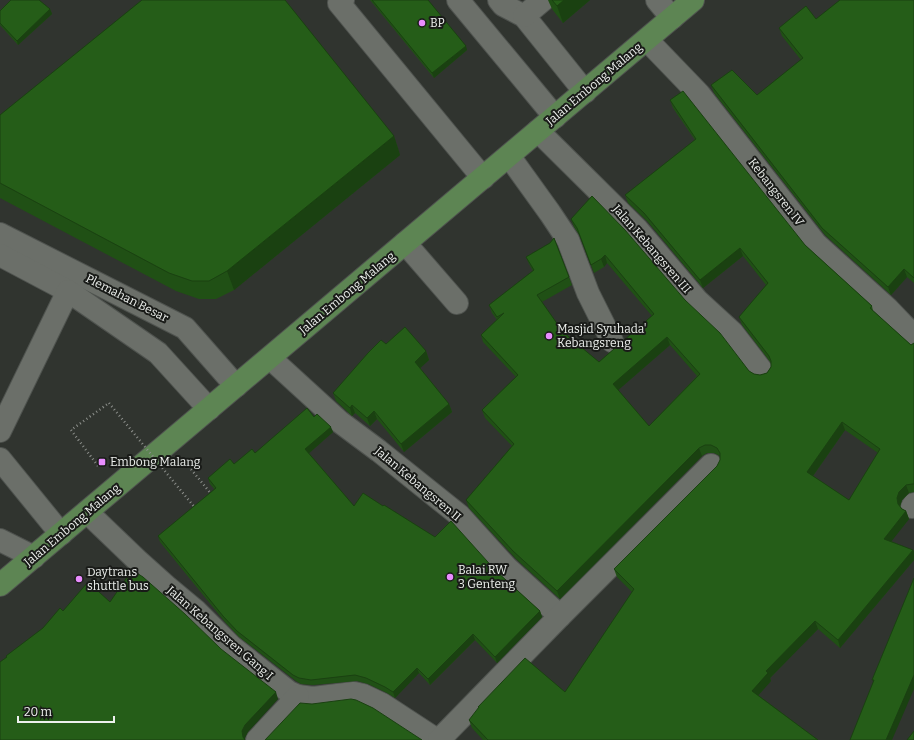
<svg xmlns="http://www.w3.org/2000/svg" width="914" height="740" font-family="Bitter,serif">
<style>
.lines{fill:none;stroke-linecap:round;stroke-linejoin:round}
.minor-casing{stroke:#4f534f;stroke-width:24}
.major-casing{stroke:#4f534f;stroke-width:24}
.path{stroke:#8e918d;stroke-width:2.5;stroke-dasharray:1 3;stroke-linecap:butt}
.minor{stroke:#6b6f69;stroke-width:22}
.major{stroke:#5d8553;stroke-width:22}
.path-bridge{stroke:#8e918d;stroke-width:2.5;stroke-dasharray:1 3;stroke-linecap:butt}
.wall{fill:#205015;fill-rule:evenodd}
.shaded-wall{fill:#1a4111}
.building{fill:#255d18;stroke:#1a4111;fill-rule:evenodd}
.poi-dot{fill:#e98dfe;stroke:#191b18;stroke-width:1.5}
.labels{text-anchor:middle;stroke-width:4;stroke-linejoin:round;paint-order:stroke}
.poi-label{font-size:12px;fill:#edf0ed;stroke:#191b18;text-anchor:start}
.street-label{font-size:12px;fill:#edf0ed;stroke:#191b18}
</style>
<rect width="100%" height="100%" fill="#30342f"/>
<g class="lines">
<defs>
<g id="minor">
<path d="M343,0L339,3L483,178"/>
<path d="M458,0L555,117"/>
<path d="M499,0L503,5L524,16L585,92"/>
<path d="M657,0L672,18"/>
<path d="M524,16L543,0"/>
<path d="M647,40L699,94L816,244L888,309L914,336"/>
<path d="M538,131L637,229L697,300L732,332L762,371"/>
<path d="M509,156L550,213L568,240L588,293L612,341"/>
<path d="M0,234L185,328L236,386"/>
<path d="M405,243L457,303"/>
<path d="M0,255L68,291"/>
<path d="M270,358L340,422L379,451L459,515L507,568L560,616"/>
<path d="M0,431L68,291L158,353L209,409"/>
<path d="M0,459L61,534"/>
<path d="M912,507L914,504"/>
<path d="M87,512L137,560L166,586L196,611L231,646L289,692L298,696L313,698L354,693L363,695L382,704L437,740"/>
<path d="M0,540L34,557"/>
<path d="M257,740L298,696"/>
<path d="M439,740L560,616L711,465"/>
</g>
<path id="major" d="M0,585L693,0"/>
</defs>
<use href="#minor" class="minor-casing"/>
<use href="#major" class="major-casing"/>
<g class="path">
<path d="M186,463L212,495"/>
<path d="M98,466L71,430L109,403"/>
</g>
<use href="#minor" class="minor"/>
<use href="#major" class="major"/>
<path class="path-bridge" d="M109,403L196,509"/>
</g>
<g class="wall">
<path d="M370,0H428L467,50L434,78Z"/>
<path d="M548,0H590L563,23L552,9Z"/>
<path d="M914,0V283L907,277L891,295L825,235L714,93L711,85L757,95L801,60L782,36L779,28L816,19Z"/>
<path d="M50,9L52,14L18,45L0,25V11Z"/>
<path d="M670,100L805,245L872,306L873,311L911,345L914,343V492L909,493L902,500L900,507L902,509L906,511L909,519L891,541L914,551V560L840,648L818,629L770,678L771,681L758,695L818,740H483L472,728L469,720L565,692L632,592L617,577L614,569L717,466L720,460V456L714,453H707L702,456L560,599L516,559L469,508L466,500L512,446L485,418L482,410L516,377L483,342L481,335L497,320L492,313L489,305L533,271L529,264L526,257L550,243L554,238L572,285L542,302L563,332L599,362L652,316L607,263L604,267L594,273L580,236L574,227L571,219L685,300L749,371L754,374L760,375L767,373L771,367V363L742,325L739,317L766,285L743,256L703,288L647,221L628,203L625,195L695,140L673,108ZM670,345L697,376L649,426L618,390ZM845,430L878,453L849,500L813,476Z"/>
<path d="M0,115L394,136L400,155L234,290L216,299H199L176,291L0,198Z"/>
<path d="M386,344L426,351L429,360L420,368L449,404L452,412L404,452L377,419L370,426L355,413L352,416L336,401L333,393Z"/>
<path d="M314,417L333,432L309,453L354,506H383L435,537L496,571L540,611L542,617L497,663L475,640L430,685L419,673L395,698L387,693L368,684L357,681L313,685L301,684L296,681L239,637L225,622L160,542L158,536L215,490L210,484L208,478L255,453Z"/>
</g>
<g class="shaded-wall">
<path d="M564,0H590L563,23L557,6Z"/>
<path d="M50,9L52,14L18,45L17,41Z"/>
<path d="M466,46L467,50L434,78L432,73Z"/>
<path d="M394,136L400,155L234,290L227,271Z"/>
<path d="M740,248L743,256L703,288L700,280Z"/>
<path d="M605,255L607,263L604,267L601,259Z"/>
<path d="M904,269L907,277L891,295L888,287Z"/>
<path d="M667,337L670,345L616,392L613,384Z"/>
<path d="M426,351L429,360L418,370L415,362Z"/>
<path d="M449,404L452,412L404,452L401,444Z"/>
<path d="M352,405L355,413L352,416L350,408Z"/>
<path d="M374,411L377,419L370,426L367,418Z"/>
<path d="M842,422L845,430L810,480L807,472Z"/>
<path d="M331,427L333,432L307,455L305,449Z"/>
<path d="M699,448L702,456L560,599L557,591Z"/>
<path d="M906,485L909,493L902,500L900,506L901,512L898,504L897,498L899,492Z"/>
<path d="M906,511L909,519L887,547L884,539Z"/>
<path d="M913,550L914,551V560L840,648L838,640Z"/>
<path d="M540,611L542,617L497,663L495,657Z"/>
<path d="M815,621L818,629L770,678L771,681L755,699L752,691L766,671Z"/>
<path d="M473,634L475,640L430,685L428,679Z"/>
<path d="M417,668L419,673L395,698L393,692Z"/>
<path d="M914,675V689L892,740H886Z"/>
<path d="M276,692L278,699L248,732L245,738V740L243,737L242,731L245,725Z"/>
</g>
<g class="building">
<path d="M11,0H39L50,9L17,41L0,23V11Z"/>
<path d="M142,0H285L394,136L227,271L209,281H192L169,273L0,183V115Z"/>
<path d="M372,0H428L466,46L432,73Z"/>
<path d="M552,0H564L557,6Z"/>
<path d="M840,0H914V278L904,269L888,287L822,228L711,85L732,70L757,95L803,58L779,28L806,6L816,19Z"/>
<path d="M683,91L805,245L872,306L870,308L911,345L914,343V484H912L906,485L899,492L897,498L898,504L902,509L906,511L884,539L913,550L838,640L815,621L766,671L768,673L752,691L818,740H488L469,720L479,707H478L525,658L565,692L634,589L614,569L717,466L720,460V453L717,448L711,445H705L699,448L557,591L513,551L466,500L514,444L482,410L518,375L481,335L504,313L497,317L489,305L534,270L526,257L550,243L554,238L569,277L537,295L563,332L599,362L654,314L605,255L601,259L591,265L577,228L571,219L592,196L625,230L685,300L720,333L749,371L754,374L760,375L767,373L771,367V361L769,356L739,317L768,283L740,248L700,280L644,213L625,195L696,139L670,100ZM667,337L700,374L649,426L613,384ZM842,422L880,449L849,500L807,472Z"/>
<path d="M405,327L426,351L415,362L449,404L401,444L374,411L367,418L352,405L350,408L333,393L368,353L381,340L386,344Z"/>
<path d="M307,408L314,417L317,414L331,427L305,449L354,506L363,493L383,506L384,505L435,537L451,521L496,571L540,611L495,657L473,634L428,679L417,668L393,692L385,687L366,678L355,675L311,680L299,678L293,675L237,631L223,616L158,536L216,488L208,478L230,459L234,464L252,449L255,453Z"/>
<path d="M132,570L143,577L185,614L221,649L276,692L245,725L242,731L243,737L245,740H0V662L7,657L6,656L43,628L60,608L63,611L88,582L110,602Z"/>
<path d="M914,578V675L886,740H850L874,680H872Z"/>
<path d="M351,699L356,700L373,708L422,740H265L300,703L312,704Z"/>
<path d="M914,731V740H907Z"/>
</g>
<g class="poi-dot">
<circle cx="422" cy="23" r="4"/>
<circle cx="549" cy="336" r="4"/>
<rect x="98" y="458" width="8" height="8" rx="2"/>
<circle cx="450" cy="577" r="4"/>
<circle cx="79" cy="579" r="4"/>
</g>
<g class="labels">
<g class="poi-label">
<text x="430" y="27">BP</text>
<text x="557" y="333">Masjid Syuhada'<tspan x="557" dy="14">Kebangsreng</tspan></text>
<text x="110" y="466">Embong Malang</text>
<text x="458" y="574">Balai RW<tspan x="458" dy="14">3 Genteng</tspan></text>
<text x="87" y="576">Daytrans<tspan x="87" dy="14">shuttle bus</tspan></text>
</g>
<g class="street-label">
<text transform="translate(594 84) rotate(-40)" y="4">Jalan Embong Malang</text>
<text transform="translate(776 192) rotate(52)" y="4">Kebangsren IV</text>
<text transform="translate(652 249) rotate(49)" y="4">Jalan Kebangsren III</text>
<text transform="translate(347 293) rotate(-40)" y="4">Jalan Embong Malang</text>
<text transform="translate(127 298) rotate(27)" y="4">Plemahan Besar</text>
<text transform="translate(418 484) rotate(40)" y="4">Jalan Kebangsren II</text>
<text transform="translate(72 525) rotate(-40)" y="4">Jalan Embong Malang</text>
<text transform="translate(220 633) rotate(41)" y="4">Jalan Kebangsren Gang I</text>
</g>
</g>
<path d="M18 716v6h96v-6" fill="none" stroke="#edf0ed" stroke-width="2"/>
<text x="24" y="716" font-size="12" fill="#edf0ed" stroke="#191b18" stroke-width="3" paint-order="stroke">20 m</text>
</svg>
